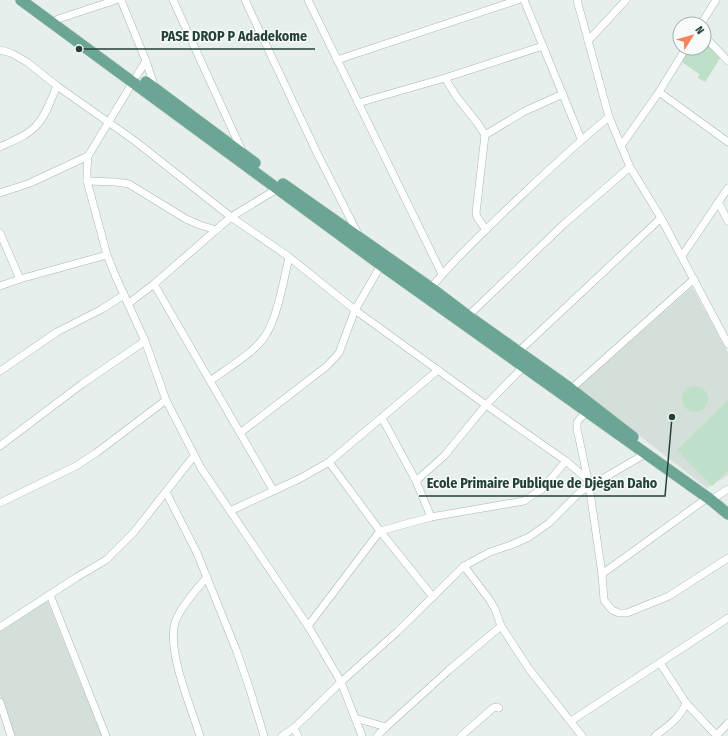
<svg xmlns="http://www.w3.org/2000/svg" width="728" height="736" font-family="'Fira Sans Condensed',sans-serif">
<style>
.built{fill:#d4dfda}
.green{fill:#bfe0c8}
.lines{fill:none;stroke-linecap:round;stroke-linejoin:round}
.minor-casing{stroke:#a8b8b2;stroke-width:8}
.primary-casing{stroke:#c2cac8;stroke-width:12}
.minor{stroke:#fff;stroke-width:7}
.primary{stroke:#6aa596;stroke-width:11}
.leader{fill:none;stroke:#24423a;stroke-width:1.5}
.callout-dot{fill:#24423a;stroke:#f7fbf9;stroke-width:1.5}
.callout-label{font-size:14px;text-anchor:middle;font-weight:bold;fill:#24423a;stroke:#f7fbf9;stroke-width:3;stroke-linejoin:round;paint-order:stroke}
</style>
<rect width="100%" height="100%" fill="#e6efeb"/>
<g class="built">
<path d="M692,287L728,353V475L707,488L578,388Z"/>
<path d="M47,600L102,736H13L0,694V629Z"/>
</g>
<g class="green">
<path d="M704,37L721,57L705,82L698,78L699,74L679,60L688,48H704Z"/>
<circle cx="695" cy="399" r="13"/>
<path d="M728,400V470L712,486L677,450Z"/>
</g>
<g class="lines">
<defs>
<g id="minor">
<path d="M121,0L146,61L155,88"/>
<path d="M173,0L243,153"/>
<path d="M245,0L317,153L359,236"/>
<path d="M308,0L442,274"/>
<path d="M524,0L581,139"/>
<path d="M577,0L609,117L630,167L661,218L728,344"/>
<path d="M58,19L116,0"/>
<path d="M701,24L716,0"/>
<path d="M704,36L728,61"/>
<path d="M588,41L626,0"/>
<path d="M0,50L11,53L27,62L57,86L135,141L231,217L289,257L355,310L486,405L566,461L587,479"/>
<path d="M337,60L518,0"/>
<path d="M137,75L146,61"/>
<path d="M445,78L456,96L478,124L485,135L476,213L477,217L486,230"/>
<path d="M133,82L88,156L87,169V181L107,255L115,275L145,341L166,400L201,468L308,626L341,682L362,736"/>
<path d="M659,92L728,142"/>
<path d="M358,103L445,78L543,46"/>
<path d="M485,135L525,111L563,94"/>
<path d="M621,146L659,92L686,48"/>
<path d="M0,147C12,141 27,136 36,126C46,116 51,99 57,86"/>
<path d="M87,181L116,182L129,184L186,219L200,225L216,230"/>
<path d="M0,193L30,183L88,156"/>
<path d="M718,202L728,221"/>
<path d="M0,233L20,279"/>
<path d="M682,256L728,188"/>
<path d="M154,284L273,490"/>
<path d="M0,286L20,279L107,255"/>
<path d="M431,288C453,260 480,236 505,211C539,179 573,146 609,117"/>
<path d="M128,304L154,284L231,217L277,189"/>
<path d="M468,316L564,224L630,167"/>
<path d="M518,352L661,218"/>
<path d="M0,371L57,332L102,309L124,295"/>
<path d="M210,381C226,369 254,353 265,336C277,319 284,279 289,257"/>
<path d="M571,389L694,279"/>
<path d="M586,412L577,422V429L589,485L602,574L604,600L612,610L619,613H627L669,596L728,558"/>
<path d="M382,418L416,481L431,517"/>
<path d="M240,433L327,366L339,353L355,310L381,265"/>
<path d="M0,446L82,384L145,341"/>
<path d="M329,462L380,531L433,597"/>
<path d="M416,481L444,456L486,405L524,366"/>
<path d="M166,492L197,553L237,652L250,690L264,736"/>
<path d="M711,500L728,489"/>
<path d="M0,503L76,466L96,453L166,400"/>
<path d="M230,511L301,478L329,462L438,370"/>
<path d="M464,566L489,599L495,609L501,626L529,669L582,736"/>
<path d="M602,574L707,498"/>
<path d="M50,595L106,736"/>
<path d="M308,626L380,531L431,517L524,501L542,489L566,461"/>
<path d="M0,627L77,577L106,560L134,532L194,456"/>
<path d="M0,702L11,736"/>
<path d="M686,703L717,736"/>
<path d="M355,718L386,727"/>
<path d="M571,721L728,618"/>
<path d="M294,728L298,736"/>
<path d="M200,736C191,707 165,647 176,620C182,605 197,589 207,577"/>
<path d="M282,736L294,728L341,682L397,632L464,566L490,552L511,545L529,537L549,523L580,492L645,454"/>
<path d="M377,736L386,727L449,670L501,626"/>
<path d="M461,736L493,708L497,707L499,708"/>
<path d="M655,736C667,727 681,717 686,703L660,663"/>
<path d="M716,736L728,723"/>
</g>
<g id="primary">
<path d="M21,0L381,265L711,500L728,514"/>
<path d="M146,82L255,163"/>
<path d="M283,184L431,288L468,316L571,389L633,437"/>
</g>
</defs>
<use href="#minor" class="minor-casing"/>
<use href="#primary" class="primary-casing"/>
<use href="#minor" class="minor"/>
<use href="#primary" class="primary"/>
</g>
<path class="leader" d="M79 49L153 49H315M672 417L665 496H419"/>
<g class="callout-dot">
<circle cx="79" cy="49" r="4"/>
<circle cx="672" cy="417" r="4"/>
</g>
<g class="callout-label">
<text x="234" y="41">PASE DROP P Adadekome</text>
<text x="542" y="488">Ecole Primaire Publique de Djègan Daho</text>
</g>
<g transform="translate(692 36) rotate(53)"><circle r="19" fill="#f7fbf9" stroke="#a3b1ad"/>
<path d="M0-3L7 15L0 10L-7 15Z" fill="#f4845f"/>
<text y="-6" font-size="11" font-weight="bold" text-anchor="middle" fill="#24423a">N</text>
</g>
</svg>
